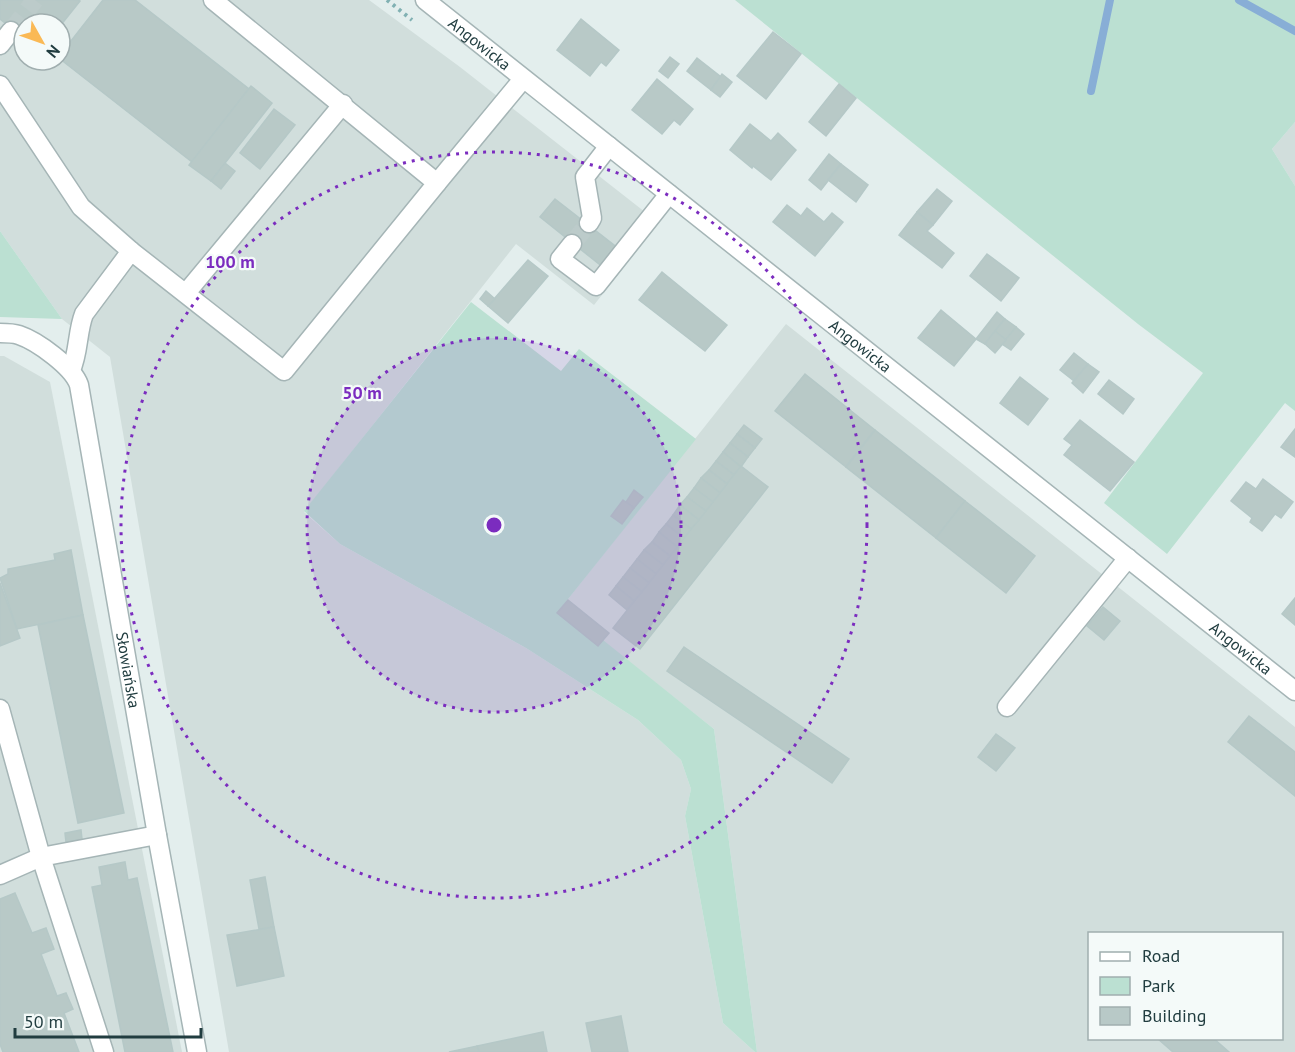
<svg xmlns="http://www.w3.org/2000/svg" width="1295" height="1052" font-family="'PT Sans',sans-serif">
<style>
.built{fill:#d1dedc;fill-rule:evenodd}
.green{fill:#bbe0d2}
.lines{fill:none;stroke-linecap:round;stroke-linejoin:round}
.stream{stroke:#88aed6;stroke-width:8}
.building{fill:#b8c9c7;stroke:#b5c8c7;stroke-width:1.5}
.minor-tunnel{stroke:#bccbca;stroke-width:18;stroke-dasharray:18 9;stroke-linecap:butt}
.minor-casing{stroke:#a5b5b6;stroke-width:21}
.path{stroke:#81b1b3;stroke-width:4;stroke-dasharray:3 4.5;stroke-linecap:butt}
.minor{stroke:#fff;stroke-width:18}
.ring{fill:none;stroke:#7b2cbf;stroke-width:3;stroke-dasharray:3 6}
.labels{text-anchor:middle;stroke-width:4.5;stroke-linejoin:round;paint-order:stroke}
.street-label{font-size:16px;fill:#213d40;stroke:#f4faf9}
.centre{fill:#7b2cbf;stroke:#f4faf9;stroke-width:3}
.ring-label{font-size:18px;text-anchor:middle;font-weight:bold;fill:#7b2cbf;stroke:#f4faf9;stroke-width:4.5;stroke-linejoin:round;paint-order:stroke}
</style>
<rect width="100%" height="100%" fill="#e3eeed"/>
<g class="built">
<path d="M0,0H369L460,67L659,223L594,305L516,244L304,512L340,544L526,648L638,720L681,760L691,789L685,816L723,1023L755,1052H229L110,357L62,319L0,231ZM24,24H60V60H24Z"/>
<path d="M1295,122V186L1272,149Z"/>
<path d="M786,324L1295,727V1052H757L714,729L603,641L598,646L557,613ZM1090,934H1282V1038H1090Z"/>
<path d="M0,356H4L50,382L182,1052H0Z"/>
</g>
<g class="green">
<path d="M735,0H1295V122L1272,149L1295,186V411L1285,403L1167,554L1104,503L1203,373L1138,324Z"/>
<path d="M0,231L62,319L0,317Z"/>
<path d="M471,302L561,371L579,349L696,439L561,608L598,646L603,640L714,729L757,1052H755L723,1023L685,816L691,789L681,760L638,720L526,648L340,544L304,511Z"/>
</g>
<g class="lines">
<g class="stream">
<path d="M1239,0L1295,31"/>
<path d="M1091,91L1110,0"/>
</g>
</g>
<g class="building">
<path d="M0,0H79L80,1L60,26V24H24V38L0,19Z"/>
<path d="M103,0H135L249,89L192,162L60,59V55Z"/>
<path d="M581,19L619,50L606,66L601,62L590,76L557,50Z"/>
<path d="M773,32L801,54L766,99L737,76Z"/>
<path d="M670,57L679,64L668,78L659,71Z"/>
<path d="M697,58L721,77L711,90L687,71Z"/>
<path d="M722,74L732,82L720,97L711,90Z"/>
<path d="M657,79L693,109L680,125L674,120L662,134L632,110Z"/>
<path d="M839,84L856,98L826,136L809,122Z"/>
<path d="M251,86L272,103L211,181L189,165Z"/>
<path d="M274,109L295,125L260,169L240,153Z"/>
<path d="M750,124L771,141L778,133L796,150L771,180L753,166L752,168L730,150Z"/>
<path d="M829,154L841,164L821,190L809,180Z"/>
<path d="M225,163L235,171L221,189L211,181Z"/>
<path d="M841,164L868,185L856,202L828,180Z"/>
<path d="M937,189L952,201L933,225L917,212Z"/>
<path d="M555,199L619,249L604,268L540,217Z"/>
<path d="M787,205L801,216L807,208L824,222L832,213L843,222L815,256L773,222Z"/>
<path d="M917,212L933,225L927,231L954,253L942,268L899,235Z"/>
<path d="M987,254L1019,278L1001,301L970,276Z"/>
<path d="M528,260L548,276L508,323L488,306Z"/>
<path d="M662,272L727,325L705,351L639,300Z"/>
<path d="M486,291L495,299L488,306L480,299Z"/>
<path d="M941,310L976,339L954,366L918,338Z"/>
<path d="M997,312L1005,319L985,344L976,339Z"/>
<path d="M1005,319L1016,327L1006,340L995,331Z"/>
<path d="M1016,327L1024,334L1011,350L1002,344Z"/>
<path d="M995,331L1006,340L995,353L985,344Z"/>
<path d="M1074,353L1088,364L1074,381L1060,370Z"/>
<path d="M1088,364L1099,372L1083,393L1072,383Z"/>
<path d="M805,374L875,430L846,467L775,411Z"/>
<path d="M1020,377L1048,399L1028,425L1000,403Z"/>
<path d="M1109,380L1134,399L1123,414L1098,394Z"/>
<path d="M1080,420L1134,462L1110,491L1064,455L1072,445L1064,439Z"/>
<path d="M744,425L762,439L755,448L737,434Z"/>
<path d="M1295,429V457L1281,447Z"/>
<path d="M875,430L965,501L936,538L846,467Z"/>
<path d="M737,434L755,448L748,457L730,443Z"/>
<path d="M730,443L748,457L741,467L723,452Z"/>
<path d="M723,452L741,467L734,475L716,461Z"/>
<path d="M716,461L734,475L727,484L709,470Z"/>
<path d="M741,466L768,487L640,649L613,628Z"/>
<path d="M709,470L727,484L720,493L701,478Z"/>
<path d="M701,478L720,493L713,502L694,488Z"/>
<path d="M1263,479L1293,502L1281,518L1275,514L1262,531L1250,522L1252,518L1231,501L1246,482L1256,489Z"/>
<path d="M694,488L713,502L706,511L687,497Z"/>
<path d="M634,490L643,497L634,508L626,502Z"/>
<path d="M687,497L706,511L699,520L680,505Z"/>
<path d="M623,500L634,508L622,524L611,516Z"/>
<path d="M965,501L1035,556L1006,593L936,538Z"/>
<path d="M680,505L699,520L691,529L673,515Z"/>
<path d="M673,515L691,529L684,538L666,524Z"/>
<path d="M666,524L684,538L677,547L659,532Z"/>
<path d="M659,532L677,547L670,556L652,542Z"/>
<path d="M652,542L670,556L663,565L644,550Z"/>
<path d="M71,550L83,615L17,629L0,578L8,574V569L55,560L54,554Z"/>
<path d="M644,550L663,565L656,574L637,559Z"/>
<path d="M637,559L656,574L649,583L630,568Z"/>
<path d="M630,568L649,583L642,592L623,577Z"/>
<path d="M623,577L642,592L634,601L616,586Z"/>
<path d="M0,583L20,638L0,646Z"/>
<path d="M616,586L634,601L627,610L609,595Z"/>
<path d="M1295,598V625L1282,614Z"/>
<path d="M568,600L609,633L598,646L557,613Z"/>
<path d="M1103,607L1120,621L1104,640L1087,626Z"/>
<path d="M83,615L124,813L78,823L38,625Z"/>
<path d="M684,647L849,759L832,783L667,671Z"/>
<path d="M1249,716L1295,752V796L1228,742Z"/>
<path d="M996,734L1015,748L996,771L978,757Z"/>
<path d="M81,830L82,839L66,842L65,833Z"/>
<path d="M125,862L128,880L137,878L173,1052H125L92,887L102,885L99,867Z"/>
<path d="M265,877L274,927L259,929L250,880Z"/>
<path d="M15,893L32,933L46,928L54,949L41,954L57,996L66,993L73,1009L64,1013L79,1052H3L0,1044V899Z"/>
<path d="M274,927L284,976L237,986L227,935Z"/>
<path d="M621,1016L628,1052H592L586,1023Z"/>
<path d="M543,1032L547,1052H479L477,1046Z"/>
<path d="M1157,1038H1213L1229,1052H1173Z"/>
<path d="M477,1046L479,1052H449Z"/>
</g>
<g class="lines">
<g class="minor-tunnel">
<path d="M11,31L35,0"/>
<path d="M572,244L589,223"/>
</g>
<defs>
<g id="minor">
<path id="s1" d="M425,0L1295,691"/>
<path d="M0,45L11,31"/>
<path d="M0,85L81,207L131,251"/>
<path d="M437,183L523,79"/>
<path d="M589,223L592,218L585,177L609,146"/>
<path d="M572,244L560,259L596,286L669,194"/>
<path d="M186,293L343,104"/>
<path id="s2" d="M0,333C6,333 13,333 19,335C37,341 73,367 79,385L157,835L197,1052"/>
<path d="M71,370C79,352 77,332 84,314L131,251L284,371L437,183L213,0"/>
<path d="M1007,707L1128,558"/>
<path d="M0,709L41,857L0,875"/>
<path d="M104,1052L41,857L157,835"/>
</g>
</defs>
<use href="#minor" class="minor-casing"/>
<path class="path" d="M387,0L412,20"/>
<use href="#minor" class="minor"/>
</g>
<circle cx="494" cy="525" r="187" fill="#7b2cbf" fill-opacity=".12"/>
<g class="ring">
<circle cx="494" cy="525" r="187"/>
<circle cx="494" cy="525" r="373"/>
</g>
<g class="labels">
<g class="street-label">
<text dy="6" stroke="none"><textPath href="#s1" startOffset="70">Angowicka</textPath></text>
<text dy="6" stroke="none"><textPath href="#s1" startOffset="556">Angowicka</textPath></text>
<text dy="6" stroke="none"><textPath href="#s1" startOffset="1042">Angowicka</textPath></text>
<text dy="6" stroke="none"><textPath href="#s2" startOffset="388">Słowiańska</textPath></text>
</g>
</g>
<circle cx="494" cy="525" r="9" class="centre"/>
<g class="ring-label">
<text x="230" y="268">100 m</text>
<text x="362" y="399">50 m</text>
</g>
<rect x="1088" y="932" width="195" height="108" fill="#f4faf9" stroke="#a0aeaf" stroke-width="1.5"/>
<rect x="1100" y="952" width="30" height="9" fill="#ffffff" stroke="#a0aeaf" stroke-width="1.5"/>
<text x="1142" y="962" font-size="18" fill="#213d40">Road</text>
<rect x="1100" y="977" width="30" height="18" fill="#bbe0d2" stroke="#a0aeaf" stroke-width="1.5"/>
<text x="1142" y="992" font-size="18" fill="#213d40">Park</text>
<rect x="1100" y="1007" width="30" height="18" fill="#b8c9c7" stroke="#a0aeaf" stroke-width="1.5"/>
<text x="1142" y="1022" font-size="18" fill="#213d40">Building</text>
<g transform="translate(42 42) rotate(130)"><circle r="28" fill="#f4faf9" stroke="#a0aeaf" stroke-width="1.5"/>
<path d="M0-4.5L10 22L0 15L-10 22Z" fill="#fab955"/>
<text y="-9" font-size="16" font-weight="bold" text-anchor="middle" fill="#213d40">N</text>
</g>
<path d="M15 1028v9h186v-9" fill="none" stroke="#213d40" stroke-width="3"/>
<text x="24" y="1028" font-size="18" fill="#213d40" stroke="#f4faf9" stroke-width="4.5" paint-order="stroke">50 m</text>
</svg>
